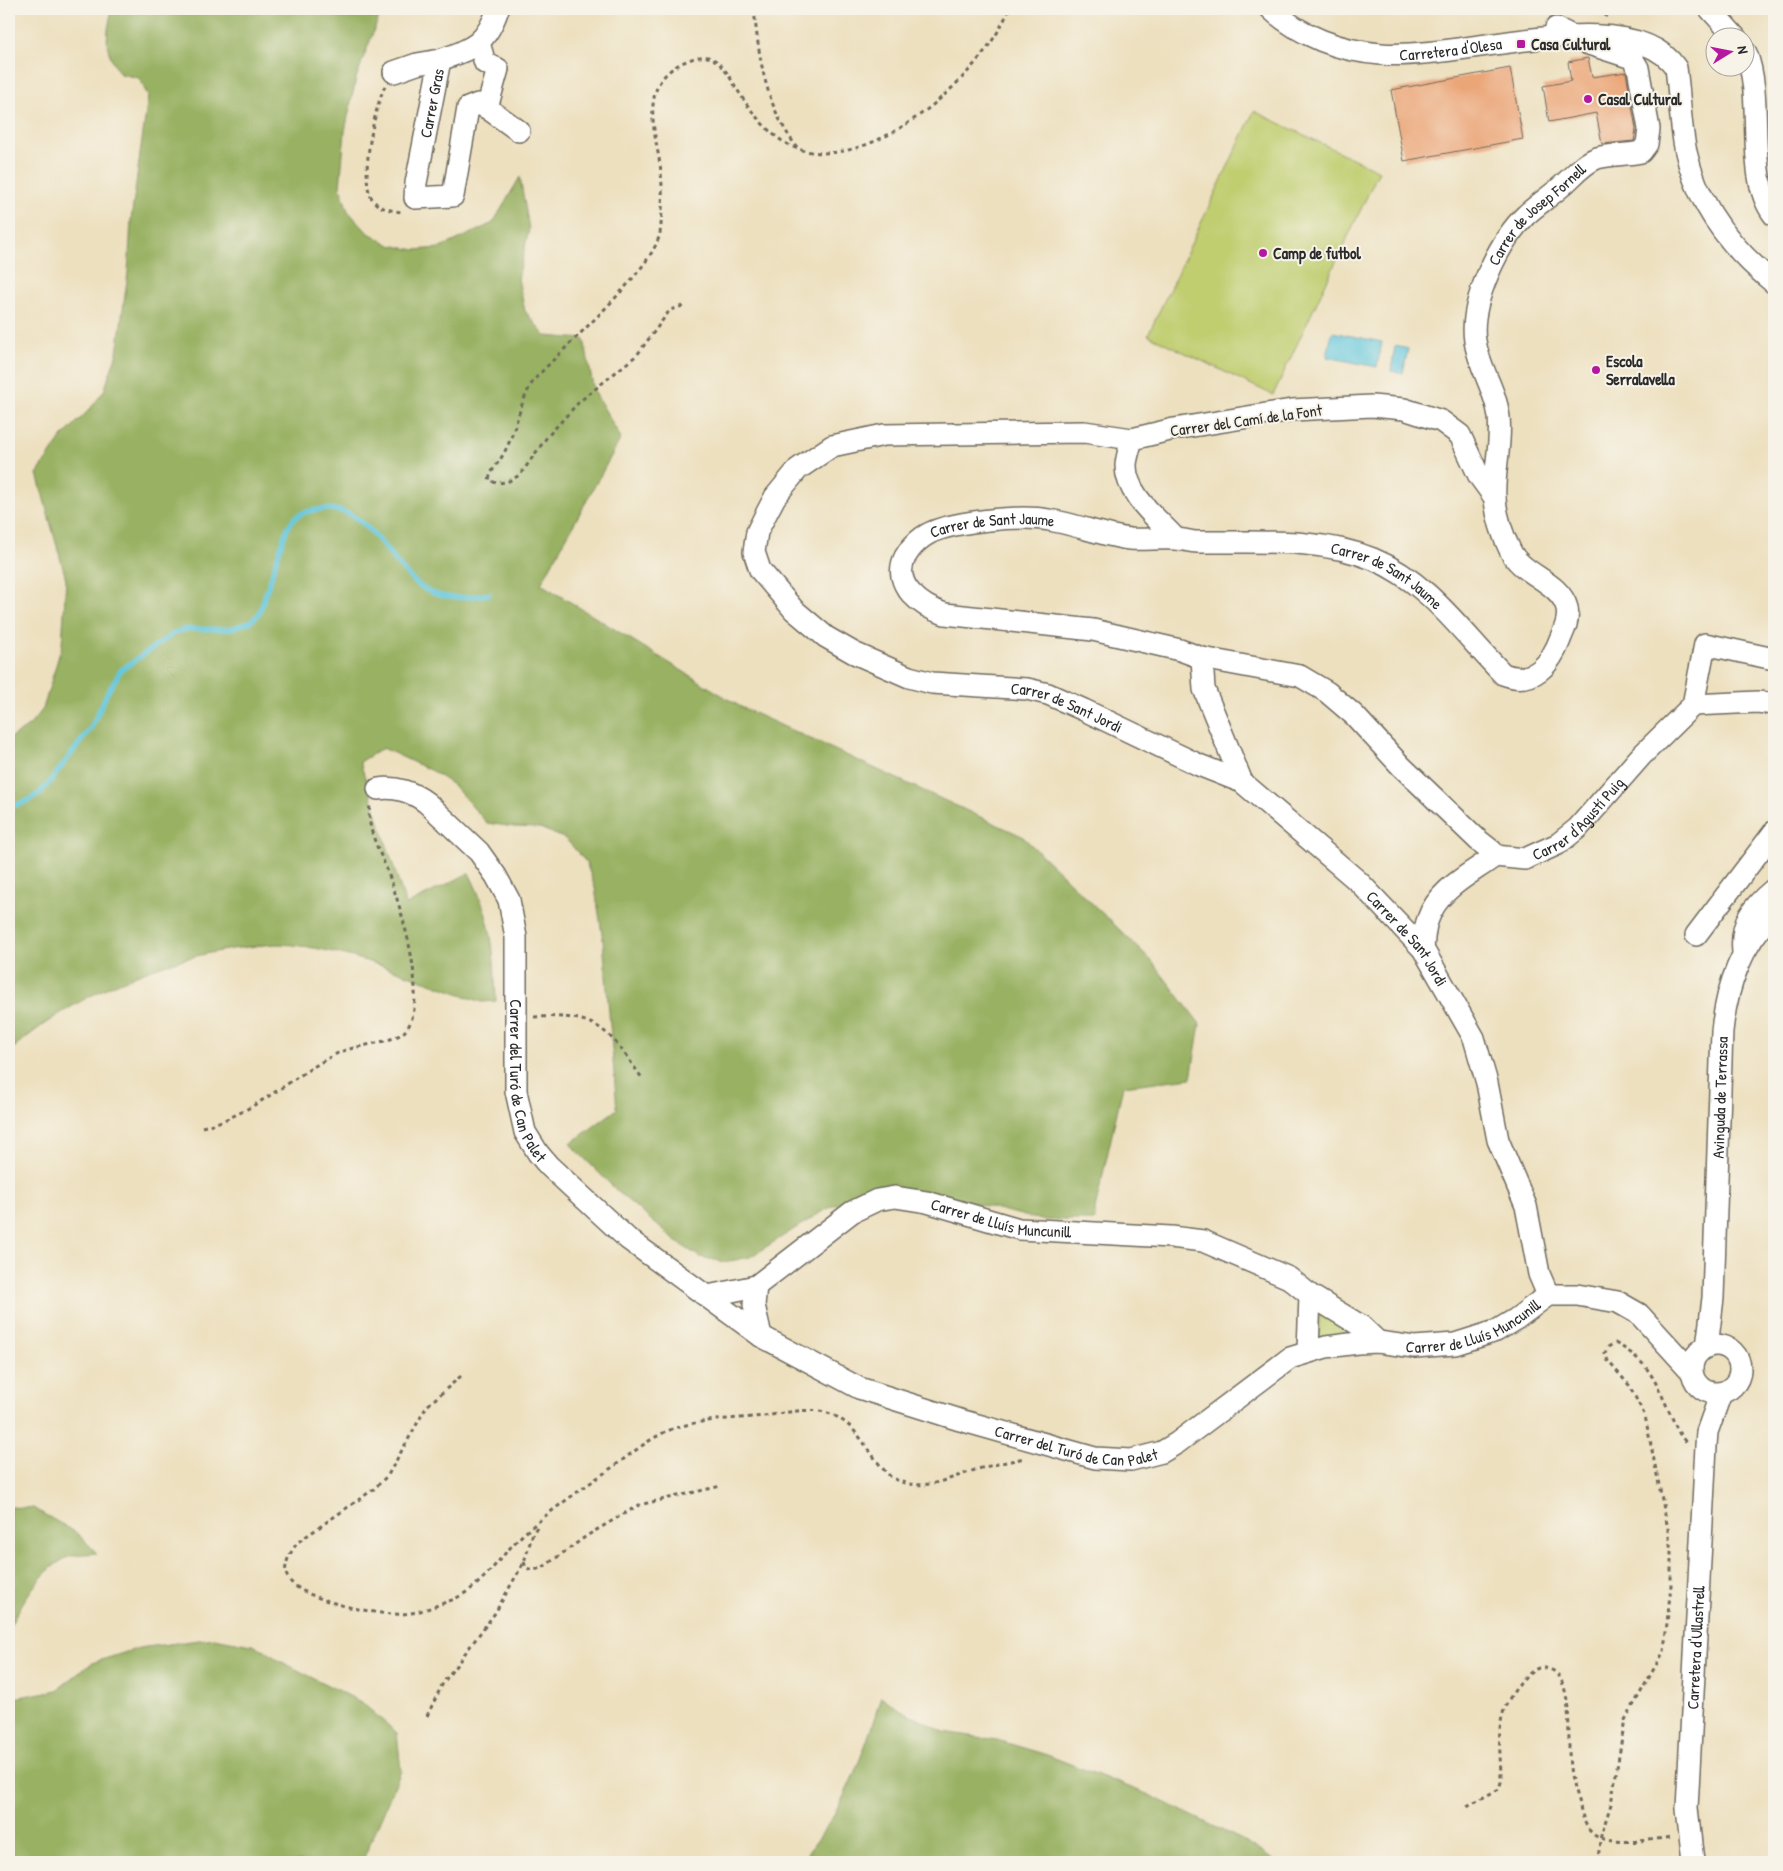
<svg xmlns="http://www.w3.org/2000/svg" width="1783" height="1871" font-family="'Patrick Hand',sans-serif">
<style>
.green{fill:#c0ce70;stroke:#767c4e}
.forest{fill:#98b162;stroke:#626e46}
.water{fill:#61c7de;stroke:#467984}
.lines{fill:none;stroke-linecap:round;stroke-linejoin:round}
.stream{stroke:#61c7de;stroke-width:5}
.building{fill:#eba678}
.minor-casing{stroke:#6f6a5f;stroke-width:24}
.path{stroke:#6f6a5f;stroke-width:3;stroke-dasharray:4 4;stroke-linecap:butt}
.minor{stroke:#fff;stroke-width:21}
.poi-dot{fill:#b5179e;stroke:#f7f3e8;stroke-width:2}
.labels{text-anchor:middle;stroke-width:4;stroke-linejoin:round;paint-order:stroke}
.poi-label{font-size:16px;font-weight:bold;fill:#2b2b2b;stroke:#f7f3e8;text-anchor:start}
.street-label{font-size:16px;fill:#2b2b2b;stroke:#f7f3e8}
</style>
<rect width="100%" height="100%" fill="#f7f3e8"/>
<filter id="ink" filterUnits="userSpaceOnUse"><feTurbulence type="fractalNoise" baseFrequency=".02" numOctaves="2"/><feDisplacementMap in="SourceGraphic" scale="10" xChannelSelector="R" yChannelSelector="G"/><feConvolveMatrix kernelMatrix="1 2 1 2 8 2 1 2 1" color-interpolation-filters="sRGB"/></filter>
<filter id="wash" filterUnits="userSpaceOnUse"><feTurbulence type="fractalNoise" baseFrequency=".0096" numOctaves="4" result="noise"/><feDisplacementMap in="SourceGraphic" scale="20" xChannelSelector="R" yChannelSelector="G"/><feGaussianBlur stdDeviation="1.12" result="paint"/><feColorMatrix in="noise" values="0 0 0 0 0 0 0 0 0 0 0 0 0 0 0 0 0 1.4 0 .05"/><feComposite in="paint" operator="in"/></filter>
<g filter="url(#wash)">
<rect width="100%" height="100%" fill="#ede0bf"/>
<g class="green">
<path d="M1254,111L1379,171L1273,395L1148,335Z"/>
<path d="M1319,1313H1325L1355,1334L1319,1340Z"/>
</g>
<g class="forest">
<path d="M112,9H382L356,78L345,131L340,187L348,211L367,232L390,245L415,250L440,248L493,223L520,177L529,229L518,279L525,311L545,336L584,339L594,391L621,438L541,584L741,707L1022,836L1150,959L1200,1024L1191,1078L1123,1086L1095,1209V1220H1041L950,1197L870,1189L823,1211L750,1257L725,1262L700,1257L678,1243L617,1191L570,1144L617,1109L603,940L595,888L586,862L566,839L540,828L514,827L487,823L453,785L432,771L383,748L360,762L406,905L469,873C493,921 494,949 496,1001L482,1002C423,981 341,946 279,944C269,944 258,946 248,947C163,956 73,995 9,1052V739L30,725L43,709L62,645L66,579L37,474L61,438L90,409L104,391L117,353L128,273L131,220L148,96L139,78L120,74C103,48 106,38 112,9Z"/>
<path d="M9,1507L33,1508L77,1533L97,1553C88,1554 74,1554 66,1558C40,1571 21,1604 9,1628Z"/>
<path d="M214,1638L252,1645L265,1650L278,1660L361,1702L397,1733L401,1771L362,1862H9V1699L57,1690L92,1663L139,1648Z"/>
<path d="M881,1696L897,1708L944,1732L997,1740L1047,1755L1147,1794L1242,1840L1279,1862H799C840,1820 865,1752 881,1696Z"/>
</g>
<g class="water">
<path d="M1332,332L1382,342L1377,367L1327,357Z"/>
<path d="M1395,346L1408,349L1403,373L1391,371Z"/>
</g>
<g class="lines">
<path class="stream" d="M9,807L25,802L40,793L49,783L91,728L107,693L121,670L176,632L188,629H229L250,622L259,614L285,534C291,518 299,512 316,510C371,500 386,566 425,589C444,601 468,598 489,594"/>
</g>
<g id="blocks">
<g class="building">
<path d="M1588,58L1592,77L1626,72L1636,129L1634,141L1602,144L1596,113L1549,122L1543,86L1571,81L1568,62Z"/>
<path d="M1510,68L1523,139L1404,161L1391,90Z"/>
</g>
</g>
</g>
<g filter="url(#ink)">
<use href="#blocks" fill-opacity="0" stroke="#6f6a5f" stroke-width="1"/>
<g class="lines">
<defs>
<g id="minor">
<path id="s1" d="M1271,9C1300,36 1340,51 1381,54C1460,61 1631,0 1676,68C1680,96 1680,125 1686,152C1698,206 1732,249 1774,283"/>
<path d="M1710,9L1736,38"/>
<path id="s2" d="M479,43L485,63L498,69L487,108L478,104L468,108L453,196L415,198L416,183L440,60C474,48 486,44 498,9"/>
<path d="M1746,53C1765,100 1744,177 1774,215"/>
<path d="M394,72L417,64L440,60"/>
<path d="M487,108L519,131"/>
<path d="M1132,439C1130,448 1126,458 1126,466C1126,495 1158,519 1176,539"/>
<path id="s3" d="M1495,498L1479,476L1460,435L1441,421L1404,409L1372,406L1292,410L1174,429L1132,439L1084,432L884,435L832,446L798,469L775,497L765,516L757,532L754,552L760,570L794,610L826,637L854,653L909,677L932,683L1027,689L1048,694L1084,710L1199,765L1242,782L1359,882L1423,949L1474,1038L1487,1083L1498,1140L1526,1206L1539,1274L1548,1295"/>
<path d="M1202,658L1204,689L1242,782"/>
<path d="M1693,705L1705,644L1774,659"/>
<path d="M1693,705L1758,702L1774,704"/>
<path id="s4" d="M378,789C395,786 413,792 427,803L479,852L496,876L509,900L516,937V1091L525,1132L538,1153L548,1165L628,1239L761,1336L859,1388L960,1420L1095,1458L1131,1460L1162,1452L1177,1443L1290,1358L1326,1347L1358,1343L1378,1342L1414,1347L1455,1344L1496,1331L1516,1319L1548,1295H1577L1618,1302L1639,1314L1692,1372"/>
<path id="s5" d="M1495,856L1492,851L1478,840L1401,766L1354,715L1327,692L1300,676L1202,658L1180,650L1093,630L945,614C922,607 891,585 905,557C909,550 916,542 923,537C945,521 1021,515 1049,520C1075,524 1104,536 1130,539C1145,540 1160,538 1175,539C1183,539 1190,542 1197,542C1256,543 1317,537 1373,559C1429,582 1462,633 1503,674C1534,686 1551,664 1561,637C1565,628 1569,619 1567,608C1560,581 1521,575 1510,550C1502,534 1497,517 1495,500C1493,472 1502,445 1499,417C1496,390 1479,368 1475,341C1469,303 1499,241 1526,215C1538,204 1552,195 1564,184C1574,175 1584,163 1597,158C1610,154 1627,155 1641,152L1647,144L1649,129L1638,68L1632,58L1586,43L1556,28"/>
<path d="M1696,935L1774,832"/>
<path id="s6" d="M1423,949C1424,940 1424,928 1428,919C1438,889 1471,874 1495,856L1525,859L1558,844L1578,828L1641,756L1693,705"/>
<path d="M1743,952C1740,923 1752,907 1774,889"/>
<path d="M756,1286L754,1305L761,1336"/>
<path id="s7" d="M708,1296L756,1286L852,1212L877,1200L895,1197L927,1202L1019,1229L1171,1237L1203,1241L1289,1278L1310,1295L1361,1326L1378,1342"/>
<circle cx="1716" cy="1369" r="24"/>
<path id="s8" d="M1707,1347L1713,1298L1722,1031C1727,985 1741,946 1774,912"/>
<path d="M1308,1351L1310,1295"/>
<path id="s9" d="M1693,1862L1687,1808L1706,1446L1707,1432L1721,1393"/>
</g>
</defs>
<use href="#minor" class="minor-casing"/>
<g class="path">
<path d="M754,9C759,58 765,106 797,147"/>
<path d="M1605,17L1613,9"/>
<path d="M385,86C375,106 358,182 373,200C379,209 391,210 401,212"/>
<path d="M683,306L670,310L637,355L579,402L547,437L520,475L507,482L496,483L489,480C491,469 499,463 504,453C517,429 519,402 534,380C563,347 653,271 660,233C663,211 663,186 660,164C653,123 639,79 689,60C696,57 706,55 713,59C725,66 733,83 740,94C752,113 770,136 791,146C867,181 984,75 1009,9"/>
<path d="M534,1017C599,1014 607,1028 642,1078"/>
<path d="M202,1127C253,1115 292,1076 338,1053C355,1045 394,1043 405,1031C431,1002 400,904 387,870C379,849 366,829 370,806"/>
<path d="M461,1376L427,1406L388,1475L374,1489L298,1542C292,1550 282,1565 287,1576C295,1599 379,1616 402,1614C418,1613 433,1607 449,1601C483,1589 500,1554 527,1531C555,1507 586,1486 617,1464C635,1451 654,1435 675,1428C703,1419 735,1419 764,1416C787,1413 814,1405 835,1416C861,1429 870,1458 891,1477C919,1494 947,1479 975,1470C991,1465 1007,1462 1024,1458"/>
<path d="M524,1562L526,1568L533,1570L542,1568L588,1535L639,1505L721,1486"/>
<path d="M427,1716L443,1683L495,1613L524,1562L533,1533L539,1524"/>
<path d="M1467,1806L1499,1789L1501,1782C1501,1743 1492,1717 1519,1685C1524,1679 1531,1670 1539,1668C1546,1667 1555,1670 1559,1676C1573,1698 1567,1742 1570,1767C1571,1780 1576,1794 1580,1807C1583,1817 1585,1827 1593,1834C1608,1847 1652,1840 1671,1837"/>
<path d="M1598,1862L1600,1839L1611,1804L1625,1720L1664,1651L1671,1585V1553L1668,1529L1645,1416L1629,1385L1608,1361L1605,1353L1608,1347L1615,1343C1648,1361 1654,1378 1669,1411C1676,1425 1677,1434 1688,1444"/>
</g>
<use href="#minor" class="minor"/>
</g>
</g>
<g class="poi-dot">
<rect x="1516" y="39" width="10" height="10" rx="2.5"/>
<circle cx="1588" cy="99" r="5"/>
<circle cx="1263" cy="253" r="5"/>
<circle cx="1596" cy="370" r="5"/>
</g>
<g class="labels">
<g class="poi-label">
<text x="1531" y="50">Casa Cultural</text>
<text x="1598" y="105">Casal Cultural</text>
<text x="1273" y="259">Camp de futbol</text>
<text x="1606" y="367">Escola<tspan x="1606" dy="18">Serralavella</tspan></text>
</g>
<g class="street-label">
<text dy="6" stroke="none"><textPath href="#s1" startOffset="191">Carretera d'Olesa</textPath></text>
<text dy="6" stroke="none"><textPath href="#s2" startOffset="320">Carrer Gras</textPath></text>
<text dy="6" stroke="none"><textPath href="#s5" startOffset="1921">Carrer de Josep Fornell</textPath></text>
<text transform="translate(1246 420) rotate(-8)" y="6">Carrer del Camí de la Font</text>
<text dy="6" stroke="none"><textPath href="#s5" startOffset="806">Carrer de Sant Jaume</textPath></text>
<text dy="6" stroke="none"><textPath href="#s5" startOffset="1211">Carrer de Sant Jaume</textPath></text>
<text dy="6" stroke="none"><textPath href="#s3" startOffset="1216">Carrer de Sant Jordi</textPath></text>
<text dy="6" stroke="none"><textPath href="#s6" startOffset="222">Carrer d'Agustí Puig</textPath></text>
<text dy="6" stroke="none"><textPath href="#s3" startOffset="1636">Carrer de Sant Jordi</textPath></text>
<text dy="6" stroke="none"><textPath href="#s4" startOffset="364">Carrer del Turó de Can Palet</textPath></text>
<text dy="6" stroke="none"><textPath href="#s8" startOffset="250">Avinguda de Terrassa</textPath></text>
<text dy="6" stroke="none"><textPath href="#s7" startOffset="325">Carrer de Lluís Muncunill</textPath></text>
<text dy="6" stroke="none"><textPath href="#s4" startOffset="1502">Carrer de Lluís Muncunill</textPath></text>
<text dy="6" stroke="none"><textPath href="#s4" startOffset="1065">Carrer del Turó de Can Palet</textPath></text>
<text dy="6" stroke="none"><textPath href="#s9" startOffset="215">Carretera d'Ullastrell</textPath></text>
</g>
</g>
<rect width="1783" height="1871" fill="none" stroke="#f7f3e8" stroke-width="30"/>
<g transform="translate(1730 52) rotate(80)"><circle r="24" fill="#f7f3e8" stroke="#a5a39c"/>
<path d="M0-4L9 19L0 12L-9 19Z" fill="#b5179e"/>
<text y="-8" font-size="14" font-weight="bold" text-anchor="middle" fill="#2b2b2b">N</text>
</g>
</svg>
